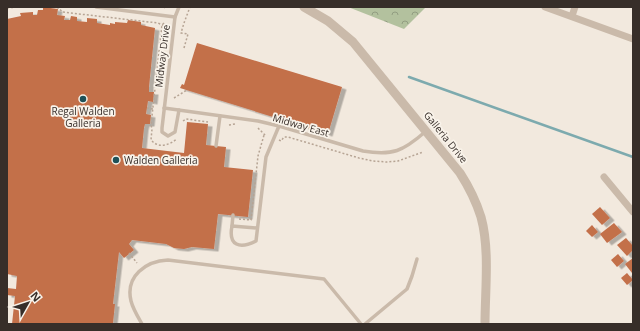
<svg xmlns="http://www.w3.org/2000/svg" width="640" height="331" font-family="'Open Sans',sans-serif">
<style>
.forest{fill:url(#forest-crowns)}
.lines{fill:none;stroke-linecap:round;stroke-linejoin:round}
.stream{stroke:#7daaae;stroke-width:2.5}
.building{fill:#c36f4a;filter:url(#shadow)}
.path{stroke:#b6a494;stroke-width:1.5;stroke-dasharray:2 2;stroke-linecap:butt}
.service{stroke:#cabaaa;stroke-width:3.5}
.minor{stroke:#cabaaa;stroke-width:7}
.tertiary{stroke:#cabaaa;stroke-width:9}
.poi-dot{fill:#1f5158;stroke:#f9f3ea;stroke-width:1.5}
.labels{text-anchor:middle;stroke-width:3.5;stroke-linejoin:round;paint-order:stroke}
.street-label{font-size:10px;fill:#372e29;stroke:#f9f3ea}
.poi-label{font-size:10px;fill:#372e29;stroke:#f9f3ea}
</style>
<defs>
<pattern id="forest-crowns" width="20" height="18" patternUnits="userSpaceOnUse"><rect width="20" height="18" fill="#b3c19e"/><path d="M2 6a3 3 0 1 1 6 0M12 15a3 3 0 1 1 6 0" fill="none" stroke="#929d81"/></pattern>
<filter id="shadow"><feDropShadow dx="4.5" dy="2.5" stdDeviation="0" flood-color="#0004"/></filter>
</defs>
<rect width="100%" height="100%" fill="#f2e9de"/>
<path class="forest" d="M348,7H426L404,29Z"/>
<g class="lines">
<path class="stream" d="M409,77L633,157"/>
</g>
<g class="building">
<path d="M43,7L58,9L57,15L65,16L64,20H70L71,16L77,17V21L87,22V18L97,19V23L110,25V23L115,24V22L127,23L128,20L141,22V25L155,28L149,87V92H154L153,102L148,101L146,114L151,115L150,124H145L144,128L142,148L184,153L187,122L208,124L206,145L226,147L224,167L253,170L248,217L218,214L214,249L192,247L184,249L174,248L166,244L132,240L129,244L134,250L124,258L119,252L113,304H115L113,323H117V324H12L15,296L7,295V288L16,289L17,276L7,274V19L21,16L20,13L33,12V15H37L38,10H43Z"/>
<path d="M197,43L342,87L328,134L180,88L182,84L184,85Z"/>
<path d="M600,207L610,218L602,225L592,214Z"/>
<path d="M614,223L622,232L607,243L600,234Z"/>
<path d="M592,225L598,232L592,237L586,231Z"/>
<path d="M626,238L633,246V250L627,256L617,245Z"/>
<path d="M618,254L624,261L617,267L611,260Z"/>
<path d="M633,258V272L632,273L625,264Z"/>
<path d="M627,273L633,280L627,285L621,278Z"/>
</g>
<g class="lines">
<g class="path">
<path d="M49,7L59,8L62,12L158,23L167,27"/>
<path d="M164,7L165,8"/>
<path d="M7,8L17,7"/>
<path d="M164,23L162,25L151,125L152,129L151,140C159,149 169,145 177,139"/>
<path d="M184,48L188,34L181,33L184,23L190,7"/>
<path d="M174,98L187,90"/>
<path d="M147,108L153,109"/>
<path d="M183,121L186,119L208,122"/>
<path d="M229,125L235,124"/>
<path d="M258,128L266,136"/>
<path d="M279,140L281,141L284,137H288L359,158L373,161L387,162L398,161L423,152"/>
<path d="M239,219L251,220L258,156L264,135"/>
<path d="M129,253L137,263"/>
</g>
<g class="service">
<path d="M96,7L175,17"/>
<path d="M164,108L258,121L279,126L363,151C393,156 403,151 425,132"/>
<path d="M179,110L175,132L168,136L162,132V128L175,17L179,7"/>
<path d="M216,146L220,116"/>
<path d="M232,226L233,215"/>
<path d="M257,228L232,226C228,246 240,249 256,241L266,157L279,126"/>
<path d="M142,324C138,317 133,309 131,301C125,276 146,261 168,260L324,279L361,324"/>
<path d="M365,324L407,289L412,276L417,259"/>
</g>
<g class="minor">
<path d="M545,7L633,39"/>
<path d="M572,16L575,7"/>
<path d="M604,177L633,212"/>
</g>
<path class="tertiary" d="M304,7L328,21L353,42L460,173C469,187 476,201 481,217C490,250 485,290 485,324"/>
</g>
<g class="poi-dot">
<circle cx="83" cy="99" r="4"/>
<circle cx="116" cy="160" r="4"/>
</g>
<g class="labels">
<g class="street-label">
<text transform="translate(162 56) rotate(-83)" y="4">Midway Drive</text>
<text transform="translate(301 125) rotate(16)" y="4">Midway East</text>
<text transform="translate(446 137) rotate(51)" y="4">Galleria Drive</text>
</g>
<g class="poi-label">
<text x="83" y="115">Regal Walden<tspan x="83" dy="12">Galleria</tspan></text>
<text x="124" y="164" text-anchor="start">Walden Galleria</text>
</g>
</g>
<rect width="640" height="331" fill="none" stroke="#372e29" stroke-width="16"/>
<g transform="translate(28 303) rotate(51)" stroke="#f9f3ea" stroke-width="3" paint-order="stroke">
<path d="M0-3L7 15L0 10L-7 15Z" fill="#372e29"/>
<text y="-6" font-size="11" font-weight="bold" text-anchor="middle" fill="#372e29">N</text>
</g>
</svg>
